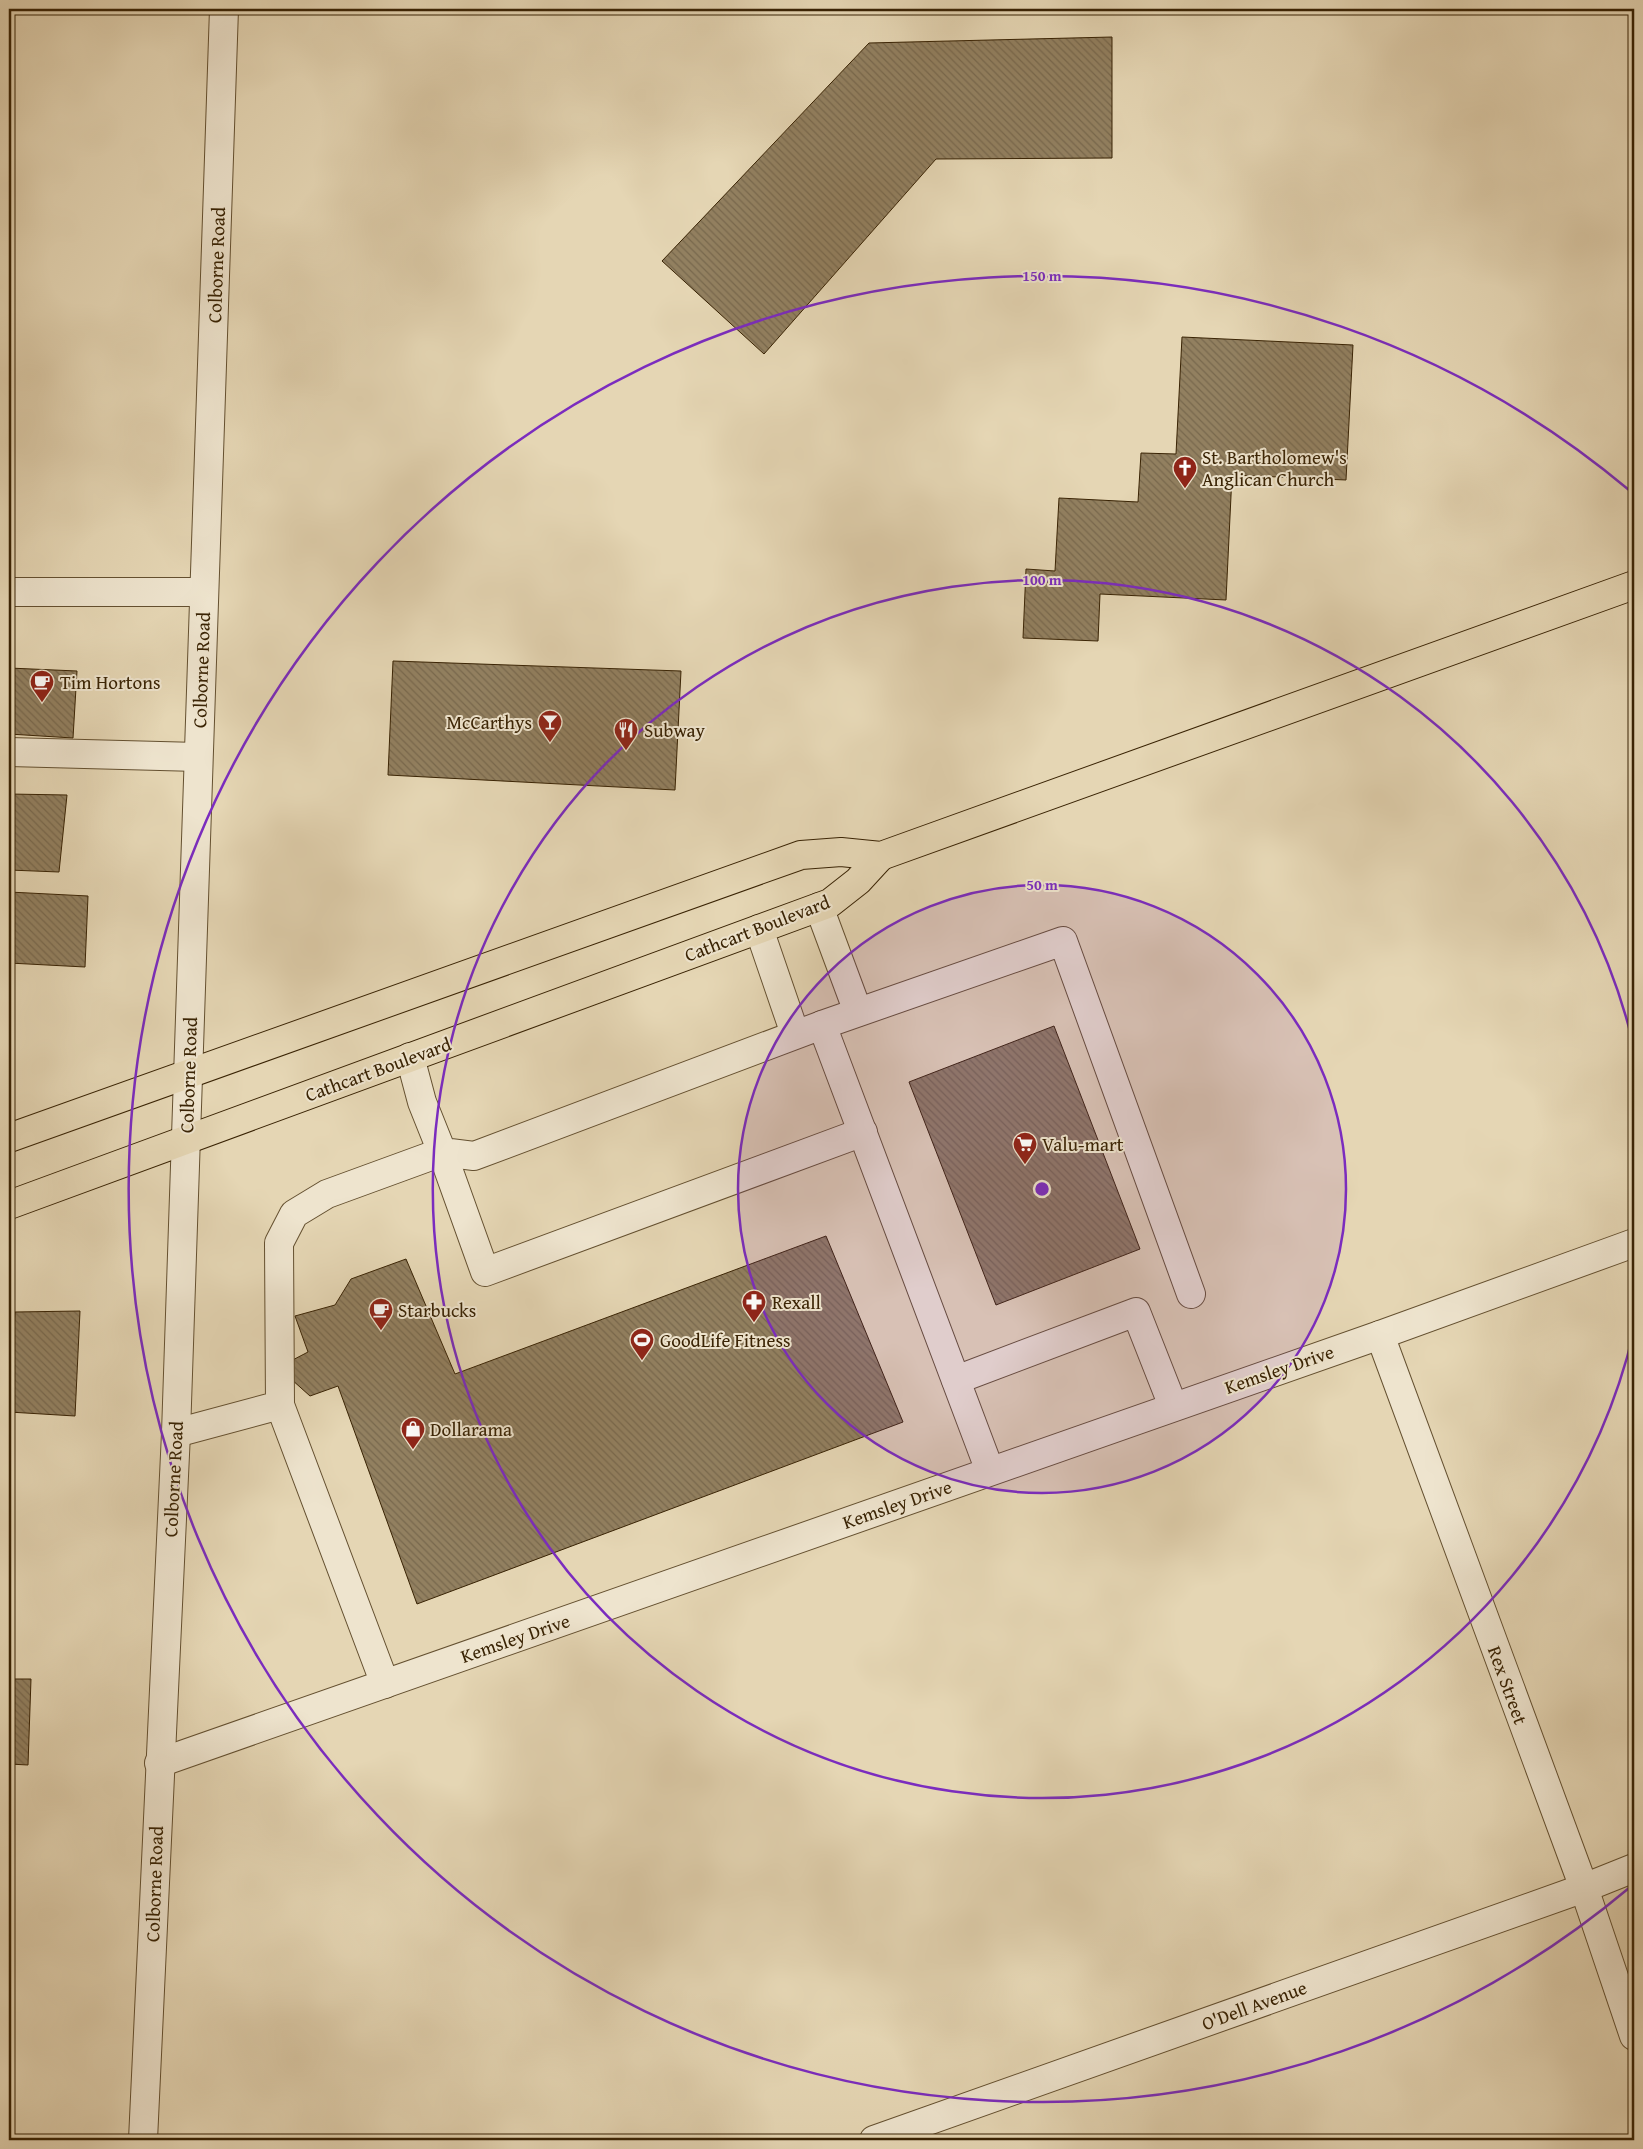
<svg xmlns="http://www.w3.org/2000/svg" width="1643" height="2149" font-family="'Gentium Book Plus',serif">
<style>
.building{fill:url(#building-back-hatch);stroke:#392304}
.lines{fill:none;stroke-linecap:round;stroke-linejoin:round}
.minor-casing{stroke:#645030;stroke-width:30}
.major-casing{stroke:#392304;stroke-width:30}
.minor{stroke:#eee4ce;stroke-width:28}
.major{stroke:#e5d6b4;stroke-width:28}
.ring{fill:none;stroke:#7b2cbf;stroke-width:2.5}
.labels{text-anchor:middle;stroke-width:4;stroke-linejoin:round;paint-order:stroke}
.street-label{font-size:19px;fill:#392304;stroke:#eee4ce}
.poi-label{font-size:19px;fill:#392304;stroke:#eee4ce;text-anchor:start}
.centre{fill:#7b2cbf;stroke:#eee4ce;stroke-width:2.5}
.ring-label{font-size:15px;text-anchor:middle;font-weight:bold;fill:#7b2cbf;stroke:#eee4ce;stroke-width:4;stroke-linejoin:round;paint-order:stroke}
</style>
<defs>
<pattern id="building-back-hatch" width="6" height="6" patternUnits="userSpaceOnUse" patternTransform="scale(1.25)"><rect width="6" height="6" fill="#928060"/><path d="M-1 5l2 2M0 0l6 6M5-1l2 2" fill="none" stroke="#78684d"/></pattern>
</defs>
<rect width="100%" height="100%" fill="#e5d6b4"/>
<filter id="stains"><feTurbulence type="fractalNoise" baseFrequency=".004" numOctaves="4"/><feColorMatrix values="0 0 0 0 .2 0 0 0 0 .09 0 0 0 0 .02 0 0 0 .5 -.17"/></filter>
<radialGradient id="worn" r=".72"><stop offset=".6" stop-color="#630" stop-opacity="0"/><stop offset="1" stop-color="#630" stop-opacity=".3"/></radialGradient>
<g class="building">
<path d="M1112,37V158L936,159L764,354L662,261L869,43Z"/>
<path d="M1182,337L1353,345L1346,480L1232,475L1226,600L1100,594L1098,641L1023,638L1026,569L1055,571L1059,498L1138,502L1141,453L1176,454Z"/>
<path d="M393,661L681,671L675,790L388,775Z"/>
<path d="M9,668L77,671L73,738L9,734Z"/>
<path d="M9,794L67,795L59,872L9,870Z"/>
<path d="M9,892L88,896L85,967L9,963Z"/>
<path d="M1054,1026L1140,1249L996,1305L909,1082Z"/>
<path d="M826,1236L903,1422L417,1604L338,1386L310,1396L291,1379L285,1364L308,1352L295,1316L335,1305L351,1279L406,1259L455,1374Z"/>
<path d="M80,1311L75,1416L9,1412L15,1312Z"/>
<path d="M9,1679H31L28,1765L9,1764Z"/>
</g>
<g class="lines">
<defs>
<g id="minor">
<path d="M9,592H204"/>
<path d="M9,752L198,757"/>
<path d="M819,907L858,1012"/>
<path d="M759,929L795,1034"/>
<path d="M822,1025L1063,941L1191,1294"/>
<path d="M410,1057L422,1102L442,1152L474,1156L822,1025L990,1471"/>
<path d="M1380,1335L1584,1888L1634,2036"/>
<path d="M956,1380L1136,1312L1173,1406"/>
<path d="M280,1405L385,1684"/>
<path d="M176,1433L280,1405L279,1243L294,1214L327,1194L442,1152L485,1272L863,1132"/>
<path d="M159,1763L1380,1335L1634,1243"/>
<path d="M143,2140L176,1433L224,9"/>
<path d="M874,2140L1584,1888L1634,1868"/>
</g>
<g id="major">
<path d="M9,1138L801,855L841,852L881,856L1634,585"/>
<path d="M9,1205L830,903L858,881L881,856"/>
</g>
</defs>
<use href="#minor" class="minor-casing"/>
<use href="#major" class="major-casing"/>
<use href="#minor" class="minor"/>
<use href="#major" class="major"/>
</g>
<circle cx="1042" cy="1189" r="304" fill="#7b2cbf" fill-opacity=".12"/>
<g class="ring">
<circle cx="1042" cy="1189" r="304"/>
<path d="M1634 1331A609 609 0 1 1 1634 1047"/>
<path d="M1629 1888A913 913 0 1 1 1629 490"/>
</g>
<defs>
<symbol id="church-pin" viewBox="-11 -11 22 30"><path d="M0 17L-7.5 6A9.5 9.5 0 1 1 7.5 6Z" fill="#8f2418" stroke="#eee4ce"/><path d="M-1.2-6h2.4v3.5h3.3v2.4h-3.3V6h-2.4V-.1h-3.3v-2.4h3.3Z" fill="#fff"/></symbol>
<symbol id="cafe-pin" viewBox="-11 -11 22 30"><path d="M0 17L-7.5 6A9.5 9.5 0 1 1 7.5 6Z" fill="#8f2418" stroke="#eee4ce"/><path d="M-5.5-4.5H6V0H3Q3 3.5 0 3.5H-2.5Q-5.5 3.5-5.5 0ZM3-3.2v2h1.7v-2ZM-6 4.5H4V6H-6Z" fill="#fff"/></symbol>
<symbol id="bar-pin" viewBox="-11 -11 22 30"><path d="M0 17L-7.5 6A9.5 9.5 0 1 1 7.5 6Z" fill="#8f2418" stroke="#eee4ce"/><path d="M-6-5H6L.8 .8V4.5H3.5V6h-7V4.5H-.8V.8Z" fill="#fff"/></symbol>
<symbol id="restaurant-pin" viewBox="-11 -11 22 30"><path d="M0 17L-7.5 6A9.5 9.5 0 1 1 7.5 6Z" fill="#8f2418" stroke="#eee4ce"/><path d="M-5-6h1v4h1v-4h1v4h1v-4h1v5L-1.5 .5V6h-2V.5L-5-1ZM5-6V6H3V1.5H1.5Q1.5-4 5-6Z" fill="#fff"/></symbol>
<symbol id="supermarket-pin" viewBox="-11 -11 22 30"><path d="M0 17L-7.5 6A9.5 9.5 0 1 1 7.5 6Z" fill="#8f2418" stroke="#eee4ce"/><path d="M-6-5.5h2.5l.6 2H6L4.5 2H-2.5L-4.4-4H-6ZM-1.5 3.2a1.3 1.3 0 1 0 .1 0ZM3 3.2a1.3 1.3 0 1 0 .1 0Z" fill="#fff"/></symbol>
<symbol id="pharmacy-pin" viewBox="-11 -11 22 30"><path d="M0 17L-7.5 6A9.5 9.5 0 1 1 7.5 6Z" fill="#8f2418" stroke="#eee4ce"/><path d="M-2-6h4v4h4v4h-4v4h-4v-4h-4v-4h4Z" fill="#fff"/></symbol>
<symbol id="stadium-pin" viewBox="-11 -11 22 30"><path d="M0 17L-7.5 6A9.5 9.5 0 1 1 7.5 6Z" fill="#8f2418" stroke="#eee4ce"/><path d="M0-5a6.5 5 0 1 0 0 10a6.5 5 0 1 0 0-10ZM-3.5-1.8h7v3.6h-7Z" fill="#fff"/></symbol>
<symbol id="shop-pin" viewBox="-11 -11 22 30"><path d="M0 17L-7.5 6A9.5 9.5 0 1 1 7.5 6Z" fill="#8f2418" stroke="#eee4ce"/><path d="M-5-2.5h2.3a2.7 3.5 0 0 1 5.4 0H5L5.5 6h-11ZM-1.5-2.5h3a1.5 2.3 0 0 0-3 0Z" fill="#fff"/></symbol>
</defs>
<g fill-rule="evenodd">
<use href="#church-pin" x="1171" y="454" width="28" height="38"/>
<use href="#cafe-pin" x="28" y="668" width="28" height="38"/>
<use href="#bar-pin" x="536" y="708" width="28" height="38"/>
<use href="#restaurant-pin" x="612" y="716" width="28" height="38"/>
<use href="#supermarket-pin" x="1011" y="1130" width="28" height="38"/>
<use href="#pharmacy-pin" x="740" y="1288" width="28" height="38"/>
<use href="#cafe-pin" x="367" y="1296" width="28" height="38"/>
<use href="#stadium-pin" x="628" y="1326" width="28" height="38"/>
<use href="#shop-pin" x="399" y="1415" width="28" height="38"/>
</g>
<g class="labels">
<g class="street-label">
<text transform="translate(216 265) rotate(-88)" y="7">Colborne Road</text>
<text transform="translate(201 670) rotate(-88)" y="7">Colborne Road</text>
<text transform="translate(757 928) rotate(-21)" y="7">Cathcart Boulevard</text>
<text transform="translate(378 1069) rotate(-20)" y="7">Cathcart Boulevard</text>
<text transform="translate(188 1075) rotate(-88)" y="7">Colborne Road</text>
<text transform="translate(1279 1369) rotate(-19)" y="7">Kemsley Drive</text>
<text transform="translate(173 1479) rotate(-87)" y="7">Colborne Road</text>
<text transform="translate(897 1504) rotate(-19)" y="7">Kemsley Drive</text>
<text transform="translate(515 1638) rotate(-19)" y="7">Kemsley Drive</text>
<text transform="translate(1508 1685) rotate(70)" y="7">Rex Street</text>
<text transform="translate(154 1884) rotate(-88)" y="7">Colborne Road</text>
<text transform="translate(1254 2005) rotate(-20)" y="7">O'Dell Avenue</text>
</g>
<g class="poi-label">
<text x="1202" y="464">St. Bartholomew's<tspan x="1202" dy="22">Anglican Church</tspan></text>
<text x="60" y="689">Tim Hortons</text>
<text x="532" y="729" text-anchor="end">McCarthys</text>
<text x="644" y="737">Subway</text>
<text x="1042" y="1151">Valu-mart</text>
<text x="772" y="1309">Rexall</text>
<text x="398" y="1317">Starbucks</text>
<text x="660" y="1347">GoodLife Fitness</text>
<text x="430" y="1436">Dollarama</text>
</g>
</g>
<circle cx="1042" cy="1189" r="8" class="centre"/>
<g class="ring-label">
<text x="1042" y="281">150 m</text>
<text x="1042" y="585">100 m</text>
<text x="1042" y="890">50 m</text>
</g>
<rect width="1643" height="2149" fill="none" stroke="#e5d6b4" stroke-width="30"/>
<rect x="10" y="10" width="1623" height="2129" fill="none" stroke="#392304" stroke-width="2.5"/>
<rect x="15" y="15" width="1613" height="2119" fill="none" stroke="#392304"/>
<rect width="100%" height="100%" filter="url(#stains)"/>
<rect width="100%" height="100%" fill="url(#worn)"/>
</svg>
